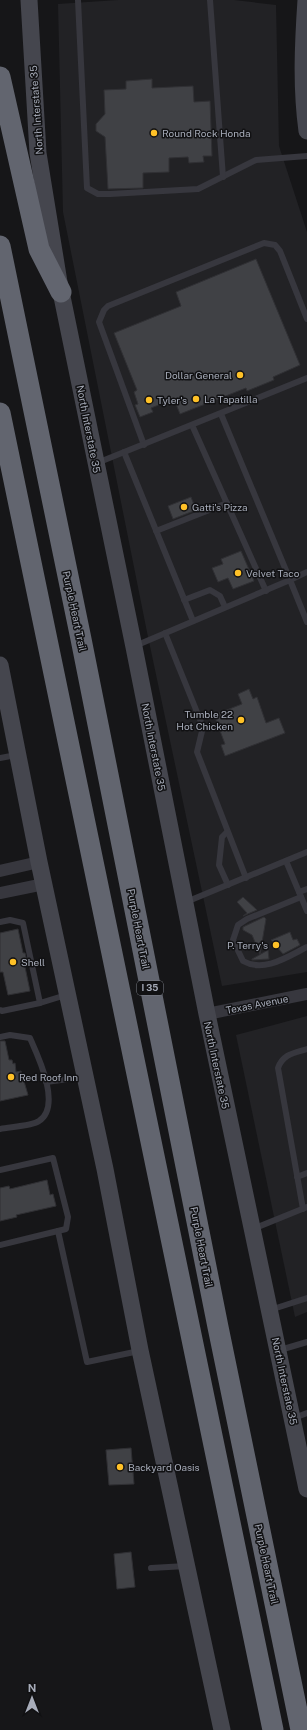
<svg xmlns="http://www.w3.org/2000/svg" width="307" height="1730" font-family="'Public Sans',sans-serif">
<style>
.built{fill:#222225}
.building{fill:#404145;stroke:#303034}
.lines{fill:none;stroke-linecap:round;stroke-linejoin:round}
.service{stroke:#37373e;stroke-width:6}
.minor{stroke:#37373e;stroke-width:12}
.secondary{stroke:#45464e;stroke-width:17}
.motorway{stroke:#62656f;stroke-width:21}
.poi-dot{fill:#ffc127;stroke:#111113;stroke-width:1.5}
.labels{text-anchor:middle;stroke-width:3;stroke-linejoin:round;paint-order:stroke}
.shield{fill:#111113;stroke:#7a7e87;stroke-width:1}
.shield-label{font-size:9px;font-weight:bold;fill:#a7acb9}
.street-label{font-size:10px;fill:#a7acb9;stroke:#111113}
.poi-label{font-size:10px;fill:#a7acb9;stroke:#111113;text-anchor:start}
</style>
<rect width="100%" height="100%" fill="#161618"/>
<g class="built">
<path d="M118,0H234L276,5L279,146L307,232V972L222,986L147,632L63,212L58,4Z"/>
<path d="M307,1016V1312L295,1317L236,1035Z"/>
</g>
<g class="building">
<path d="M152,79V88L193,86L194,102L210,101L212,156H203L204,162L189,163L188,157L169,158V172L143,173V188L108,189L105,137L96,131V124L105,114L104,90L126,89V81Z"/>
<path d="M256,259L300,365L273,377L274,380L247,391L246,388L180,414L174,399L151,408L153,412L140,417L135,405L138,404L134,392L137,390L114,333L181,306L176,292Z"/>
<path d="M191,497L196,510L173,519L168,506Z"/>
<path d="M241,551L254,581L233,589L228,578L218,582L212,568L223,564L221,559Z"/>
<path d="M249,689L253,699L257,697L266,723L279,718L285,733L225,756L221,745L225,744L214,715L242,704L238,694Z"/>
<path d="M243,897L257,910L243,916L247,913L237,902Z"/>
<path d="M264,917L266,919L260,954L252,935L243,930V927Z"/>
<path d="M18,929L23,953H25L28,966L25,967L30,991L8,995L3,972H0V933Z"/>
<path d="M290,932L293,940L297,939L300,945L283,954L271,940Z"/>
<path d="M268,950L269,959L252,960V959Z"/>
<path d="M0,1041H5L9,1060H12L13,1064L15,1063L16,1072L21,1071L28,1095L0,1101Z"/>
<path d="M47,1180L50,1195L53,1194L56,1206L16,1215L17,1217L0,1221V1188L9,1186L10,1189Z"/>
<path d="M131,1448L134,1484L109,1485L106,1450Z"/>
<path d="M131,1552L135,1587L117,1589L114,1554Z"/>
</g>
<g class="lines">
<g class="service">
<path d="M78,0L87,188L98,194H110L198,189L256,160L307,156"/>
<path d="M210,0L223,177"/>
<path d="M221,414L290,580L307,572"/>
<path d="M192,425L266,591"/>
<path d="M144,445L99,322L104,310L108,306L264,243L275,245L280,251L307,319"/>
<path d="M124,452L193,621"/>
<path d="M97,463L307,378"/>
<path d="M156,531L227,503"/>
<path d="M184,600L210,590L220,596L225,607"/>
<path d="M165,633L203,727L197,752L246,878"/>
<path d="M135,646L290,580L307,622"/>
<path d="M0,758L16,755"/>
<path d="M227,832L222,837L219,865L228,885"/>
<path d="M286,861L307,911"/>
<path d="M299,892L307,889"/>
<path d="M301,897L247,919L238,925L233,940L243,961C264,973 287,957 307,947"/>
<path d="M186,902L307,852"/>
<path d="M0,922L10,920L23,923L40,1003L66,995"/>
<path d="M0,1010L2,1011L40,1003"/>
<path d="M0,1037L10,1035L30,1038C38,1056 62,1106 39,1121C32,1126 9,1127 0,1129"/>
<path d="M46,1082L84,1077"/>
<path d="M0,1170L53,1158L68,1217L66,1229L0,1245"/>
<path d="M297,1177L307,1173"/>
<path d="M303,1209L278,1068C283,1054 294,1053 307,1049"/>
<path d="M253,1229L307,1207"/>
<path d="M58,1231L87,1362L139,1351"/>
<path d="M270,1310L307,1298"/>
<path d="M280,1350L307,1342"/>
<path d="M294,1418L307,1413"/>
<path d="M151,1568L186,1566"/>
</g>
<g class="minor">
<path d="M0,871L39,862"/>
<path d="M0,893L44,884"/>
<path d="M207,1014L307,994"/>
</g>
<g class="secondary">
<path d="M29,0L38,153L59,282L134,647L207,1014L307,1489"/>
<path d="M306,0C303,44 301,87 307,131"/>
<path d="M0,665L39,862L105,1169L140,1350L222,1730"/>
</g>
<g class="motorway">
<path d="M0,77L39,249L61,292"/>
<path d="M0,246L81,639L218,1327L301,1730"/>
<path d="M0,413L273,1730"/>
</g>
</g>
<g class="poi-dot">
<circle cx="154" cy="133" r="4"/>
<circle cx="240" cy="375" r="4"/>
<circle cx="196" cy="399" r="4"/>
<circle cx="149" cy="400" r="4"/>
<circle cx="184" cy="507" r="4"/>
<circle cx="238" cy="573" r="4"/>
<circle cx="241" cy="720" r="4"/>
<circle cx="276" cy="945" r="4"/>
<circle cx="13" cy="962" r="4"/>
<circle cx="11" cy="1077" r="4"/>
<circle cx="120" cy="1467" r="4"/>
</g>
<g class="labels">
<rect class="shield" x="137" y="981" width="26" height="14" rx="3"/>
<g class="shield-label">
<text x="150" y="991">I 35</text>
</g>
<g class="street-label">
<text transform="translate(36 110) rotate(-94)" y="4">North Interstate 35</text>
<text transform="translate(89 429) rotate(79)" y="4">North Interstate 35</text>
<text transform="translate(75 611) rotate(78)" y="4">Purple Heart Trail</text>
<text transform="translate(154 747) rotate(79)" y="4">North Interstate 35</text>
<text transform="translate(139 929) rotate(79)" y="4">Purple Heart Trail</text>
<text transform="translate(257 1004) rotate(-11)" y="4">Texas Avenue</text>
<text transform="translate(217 1065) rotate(78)" y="4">North Interstate 35</text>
<text transform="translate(202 1247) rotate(79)" y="4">Purple Heart Trail</text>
<text transform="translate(285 1381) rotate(78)" y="4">North Interstate 35</text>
<text transform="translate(267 1564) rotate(78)" y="4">Purple Heart Trail</text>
</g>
<g class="poi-label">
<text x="162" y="137">Round Rock Honda</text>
<text x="232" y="379" text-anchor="end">Dollar General</text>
<text x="204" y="403">La Tapatilla</text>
<text x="157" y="404">Tyler's</text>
<text x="192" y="511">Gatti's Pizza</text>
<text x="246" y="577">Velvet Taco</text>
<text x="233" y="718" text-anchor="end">Tumble 22<tspan x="233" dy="12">Hot Chicken</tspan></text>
<text x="268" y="949" text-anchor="end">P. Terry's</text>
<text x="21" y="966">Shell</text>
<text x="19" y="1081">Red Roof Inn</text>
<text x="128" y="1471">Backyard Oasis</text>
</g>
</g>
<g transform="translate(32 1698)" stroke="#111113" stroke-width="3" paint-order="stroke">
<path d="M0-3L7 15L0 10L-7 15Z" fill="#a7acb9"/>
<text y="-6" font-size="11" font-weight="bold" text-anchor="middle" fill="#a7acb9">N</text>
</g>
</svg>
